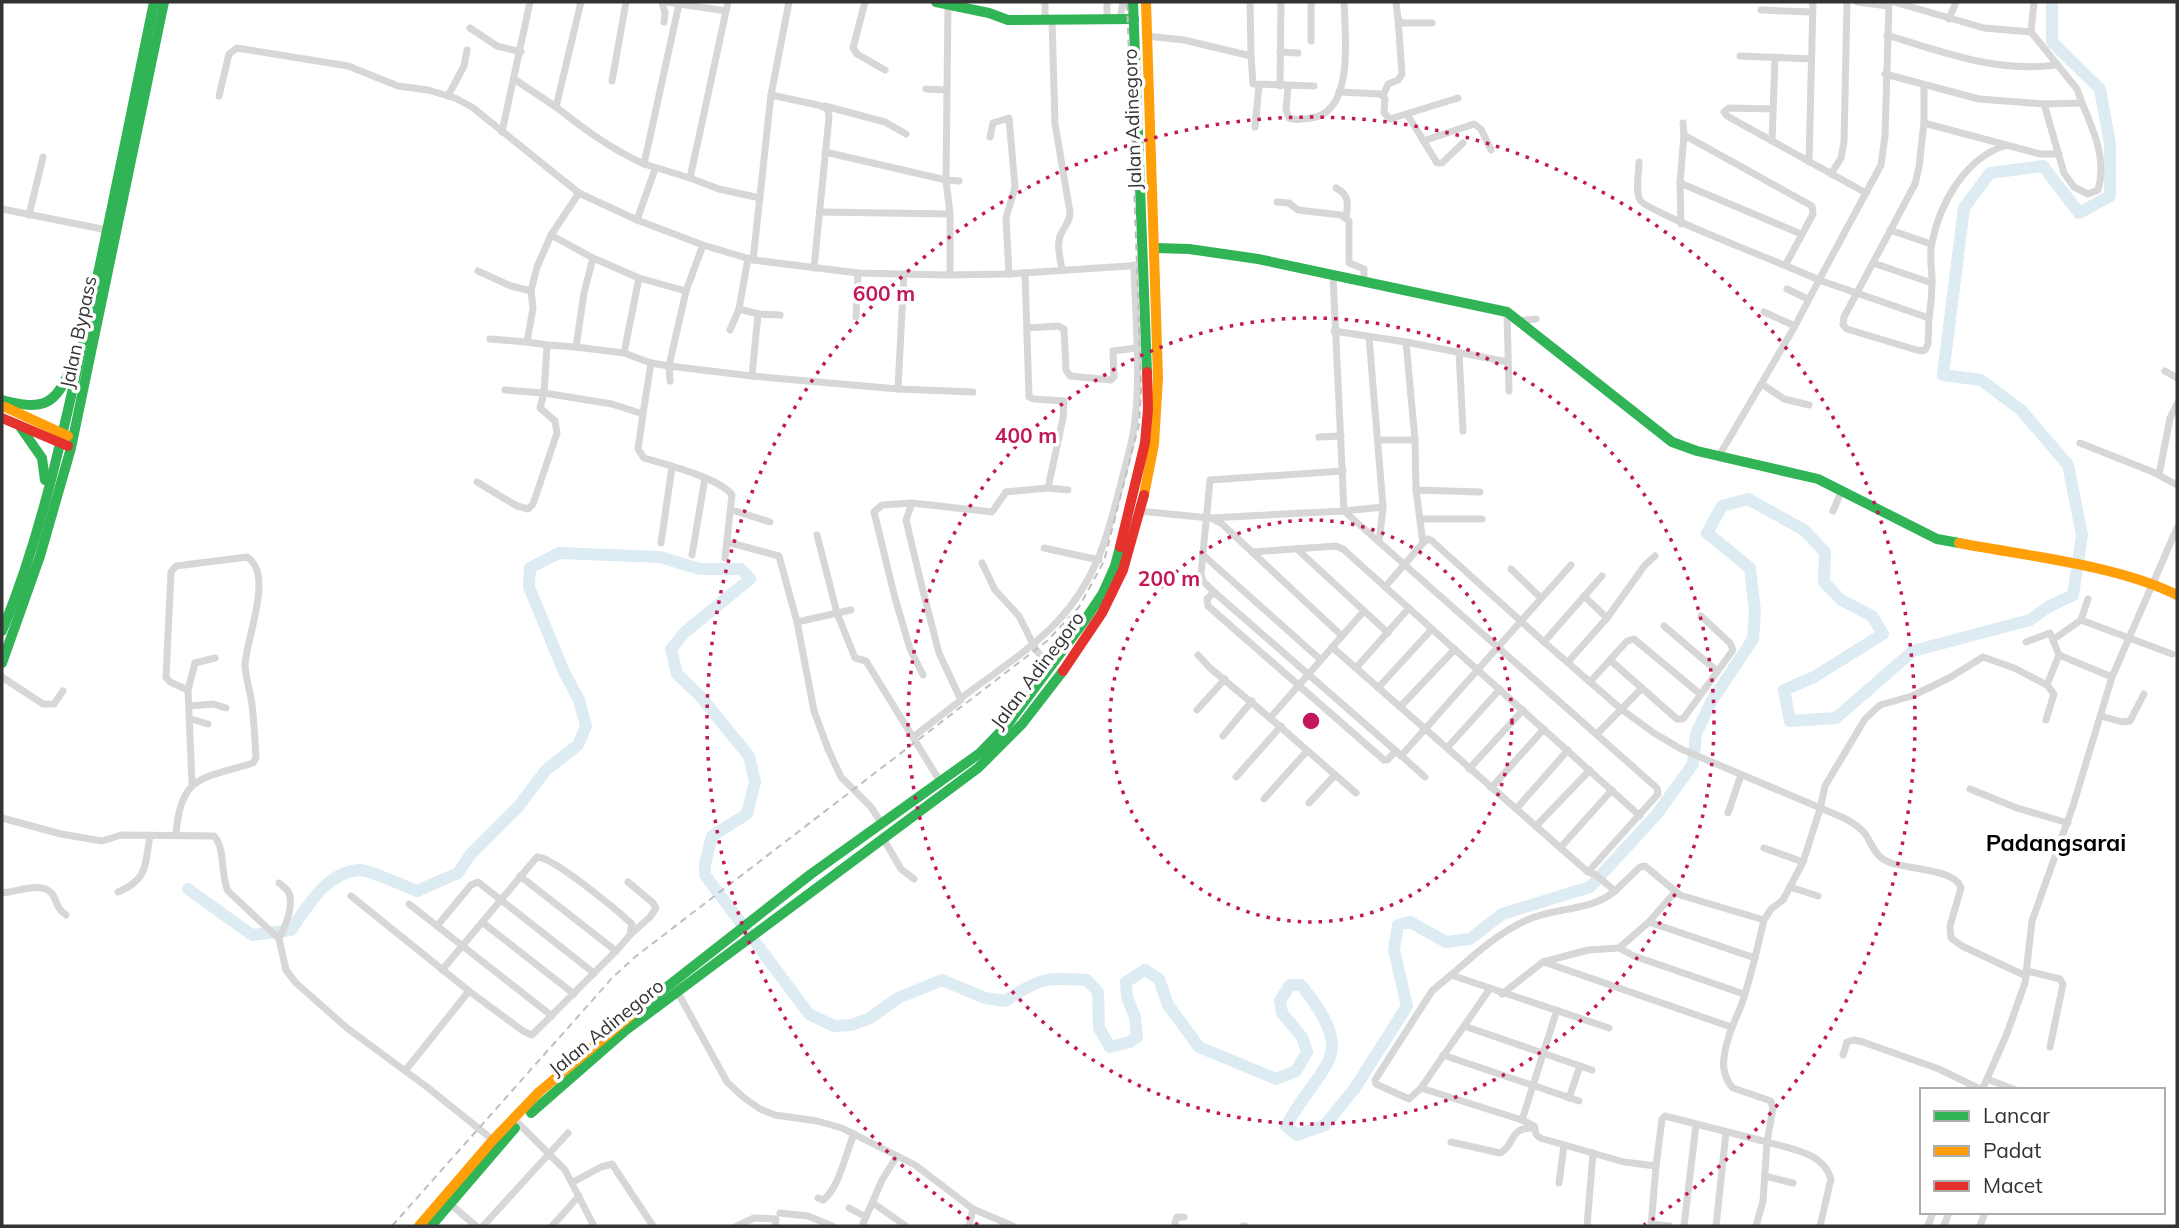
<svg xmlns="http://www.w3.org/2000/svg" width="2179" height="1228" font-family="Mulish,sans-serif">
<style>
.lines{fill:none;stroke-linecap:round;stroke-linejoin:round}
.river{stroke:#ddebf3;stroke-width:12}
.street{stroke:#d7d7d7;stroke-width:7}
.fast{stroke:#30b455;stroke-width:10}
.slow{stroke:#ff9f0a;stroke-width:10}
.jam{stroke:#e5322d;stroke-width:10}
.rail{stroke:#bebebe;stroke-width:2;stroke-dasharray:7 5;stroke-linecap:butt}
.ring{fill:none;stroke:#c2185b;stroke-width:3.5;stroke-dasharray:3.5 7}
.labels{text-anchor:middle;stroke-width:7;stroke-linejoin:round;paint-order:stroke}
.street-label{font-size:19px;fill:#333;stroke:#fff}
.quarter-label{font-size:23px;font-weight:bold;fill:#000;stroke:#fff}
.centre{fill:#c2185b;stroke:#fff;stroke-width:3.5}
.ring-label{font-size:21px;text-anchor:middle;font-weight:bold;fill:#c2185b;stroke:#fff;stroke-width:7;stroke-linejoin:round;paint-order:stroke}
</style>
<rect width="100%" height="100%" fill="#fff"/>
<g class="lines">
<path class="river" d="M188,889L252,935L291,930C307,907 327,871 360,870C370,870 406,887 417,891L458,873L470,855L518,807L546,770L578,745L586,726L579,700L564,672L529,587L530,568L559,553L660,557L700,569H741L750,579L685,632L671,649L677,674L700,696L749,756L755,782L747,814L712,836L705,864V875L809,1014L834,1026L852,1025L870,1018L898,998L942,980L985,998L1005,1001C1041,977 1045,978 1087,980L1098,992L1099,1028L1110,1047L1130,1042L1137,1037L1135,1017L1127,997L1126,982L1145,970L1159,979L1168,1005L1199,1047L1276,1079L1296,1071L1307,1052L1302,1037L1282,1013L1280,1001L1290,985H1301C1360,1059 1323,1059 1286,1126L1297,1135L1325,1125L1355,1088L1407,1006L1394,950L1398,925L1410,922L1446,942L1470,939L1502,914L1590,887L1657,814L1693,764L1696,734L1711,702L1753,639L1755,611L1750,568L1707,533L1722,506L1748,499L1804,530L1825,552L1824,582L1841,600L1872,616L1883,634L1814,677L1784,690L1790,721L1836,718L1913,651L2030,620L2048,607L2073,595L2082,535L2068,465L2021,410L1981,380L1943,375L1964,208L1990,173L2043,166L2079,213L2110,196V144L2100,89L2052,42V2"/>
<g class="street">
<path d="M662,2L665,13L664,22"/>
<path d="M667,2L726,11"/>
<path d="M865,2L853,48L857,54L885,70"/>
<path d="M1045,2V19"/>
<path d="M1107,2V19"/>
<path d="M1396,2L1398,19L1402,23H1432"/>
<path d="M1857,2L1888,6"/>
<path d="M1889,2L1885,136L1881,165L1819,280L1929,318C1931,306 1932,293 1932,281C1932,269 1929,255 1932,243C1940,202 1966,157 2007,145"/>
<path d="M1894,2L1984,28L2031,32"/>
<path d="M679,4L644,164L690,178L728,2"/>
<path d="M948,4L946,180L959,181"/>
<path d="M1761,10L1811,12"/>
<path d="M1052,19L1055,124L1070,212C1070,222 1065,225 1061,234C1056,244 1060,258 1062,269"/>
<path d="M1949,19L1956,2"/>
<path d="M1120,20L1123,2"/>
<path d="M470,28L497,46L521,52"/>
<path d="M1887,35C1942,52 1997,73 2055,65"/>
<path d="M1147,36L1184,40L1251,56L1250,2"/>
<path d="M1311,41V2"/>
<path d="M1280,52L1298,53"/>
<path d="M1251,56L1253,84L1314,86"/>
<path d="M1740,56L1811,59"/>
<path d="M1885,74L1979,99L2044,104L2082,103L2077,89L2031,32L2034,2"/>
<path d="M514,79L556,107L581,2"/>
<path d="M612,81L626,2"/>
<path d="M1280,86L1281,2"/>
<path d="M1288,86L1286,110L1289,118C1296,121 1303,119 1311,118C1355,113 1345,33 1344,2"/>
<path d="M926,89L946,90"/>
<path d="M1339,92L1381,94L1385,99L1384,113L1390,119L1458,98"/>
<path d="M771,95L818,105L828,109L829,117L814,268"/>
<path d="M219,96L229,54L237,48L348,66L398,86L428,90L455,98L472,107L579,193L637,220L703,245L753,260L858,273L946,275L1009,274L1143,265"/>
<path d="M448,96L464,66L467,50"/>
<path d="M1383,96L1388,84L1398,80L1402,74L1398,19"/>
<path d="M2044,104L2064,173L2074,187L2088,194L2098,190C2107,160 2094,131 2082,103"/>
<path d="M825,106L885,122L906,134"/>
<path d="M556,107C584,129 611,149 644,164"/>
<path d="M1773,109L1729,108L1724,112L1727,116L1866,193"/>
<path d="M1407,114L1437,163H1442L1463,143"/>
<path d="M1683,123L1684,135"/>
<path d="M1924,123V85"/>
<path d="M1255,127L1259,85"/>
<path d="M502,132L530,2"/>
<path d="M990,137L993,123L1009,118L1015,187L1006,218L1009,274"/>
<path d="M1423,141L1474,124L1481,129L1491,150"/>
<path d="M1772,141L1775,57"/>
<path d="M825,152L946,180L950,214V274"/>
<path d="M1639,162C1639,172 1635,190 1640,200C1646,212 1795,268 1819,280L1795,326L1719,456"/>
<path d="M1809,162L1813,2"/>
<path d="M1831,174L1841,158L1844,142L1847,2"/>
<path d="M690,178L719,189L760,198"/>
<path d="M1680,183L1801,234"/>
<path d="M1336,188C1350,195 1348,205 1346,218"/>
<path d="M579,193L551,235L537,267L531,291L533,308L527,342L547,345L544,393L612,404L643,414L651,363"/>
<path d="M1277,202L1289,203L1298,210L1341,215L1349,221V263L1364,269V281"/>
<path d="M2,209L107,230"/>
<path d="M820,212L950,214"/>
<path d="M29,215L43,157"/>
<path d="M637,220L655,169"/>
<path d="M1681,224L1680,183L1684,135L1812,206L1813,214L1786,264"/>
<path d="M1890,230L1931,244"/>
<path d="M593,258L639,278L686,291"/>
<path d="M753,260L771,95L789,2"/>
<path d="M1873,263L1932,283"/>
<path d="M478,271L511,286L531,291"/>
<path d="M1333,275L1344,511L1383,507L1369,337"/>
<path d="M639,278L624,353L651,363L669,366L686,291L703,245"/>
<path d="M1787,289L1808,299"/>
<path d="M1507,312L1509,391"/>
<path d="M1764,312L1795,326"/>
<path d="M758,314L780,315"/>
<path d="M856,317L858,273"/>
<path d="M1929,318L1928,344L1925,350L1920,351L1847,329L1843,325L1844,317L1915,184L1919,167L1924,123L2040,154H2059"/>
<path d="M1518,321L1536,319"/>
<path d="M1027,328L1058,326L1064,329L1066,370L1070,376L1111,380L1114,377L1113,351L1136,348"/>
<path d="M730,330L739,309"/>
<path d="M1334,331L1406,342L1415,440L1416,490"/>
<path d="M490,339L527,342"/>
<path d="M1406,342L1508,362"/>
<path d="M547,345L576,347L584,293L593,258L551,235"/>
<path d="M576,347L624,353"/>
<path d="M1459,352L1463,431"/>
<path d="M2165,371L2177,378"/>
<path d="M752,376L898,389L973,392"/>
<path d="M670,381L669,366L752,376L758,314L739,309L748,258"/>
<path d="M1762,384L1784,399L1809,405"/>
<path d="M898,389L904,274"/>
<path d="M643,414L638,449L644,458C664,464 720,478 732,495L725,558"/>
<path d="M1319,437L1341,436"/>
<path d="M1378,440H1415"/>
<path d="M2080,443L2153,472L2177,485"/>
<path d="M2159,475L2170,418L2177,404"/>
<path d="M477,482L517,506L528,509L533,504L557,433L555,421L540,408L544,393L505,390"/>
<path d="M1048,488L1068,490"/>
<path d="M1480,492L1416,490L1423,543L1428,539L1432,541L1544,642L1621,709L1654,733L1681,749L1844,818C1852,822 1860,827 1866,835C1874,848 1875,857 1891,863C1908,869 1955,869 1961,888L1950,926L1951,938L1962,946L2026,976"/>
<path d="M912,503L882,505L874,512L895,598L910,649L923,675"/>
<path d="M732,510L770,522"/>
<path d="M1139,511L1210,518L1344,511L1657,788L1658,794L1588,872L1332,647"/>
<path d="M1833,511L1842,490"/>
<path d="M1211,518L1221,523L1342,636"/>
<path d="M1420,519H1482"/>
<path d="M817,535L837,613L855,658L866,661L941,783"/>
<path d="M727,542L779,556L797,622L814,711L828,749L841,777L871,807L882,824"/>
<path d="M1379,542L1383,507"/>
<path d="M661,543L672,467"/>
<path d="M1044,548L1099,560"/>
<path d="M1297,549L1388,633"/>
<path d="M1252,552L1336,546L1343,549L1640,816"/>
<path d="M1202,554L1321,660"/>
<path d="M692,555L705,478"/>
<path d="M982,563L995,590L1019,616L1036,650L1051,667"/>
<path d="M1511,569L1541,598"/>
<path d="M1385,587L1423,543"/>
<path d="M1214,592L1203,581L1201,574L1210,480L1343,471"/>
<path d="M1584,596L1607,618"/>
<path d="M2081,620L2172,654"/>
<path d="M797,622L851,610"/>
<path d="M1664,626L1717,671"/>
<path d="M2054,639L2081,620L2088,599"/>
<path d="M1544,642L1602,576"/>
<path d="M2026,642L2050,633L2059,655L2112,677"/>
<path d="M1198,655L1210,668L1270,718L1364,611"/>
<path d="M1610,660L1677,719H1683L1733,650L1730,643L1701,616"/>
<path d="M1568,662L1607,618L1645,565L1655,556"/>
<path d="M1356,668L1409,608"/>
<path d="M2,677L43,704H54L63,691"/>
<path d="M1590,682L1627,641L1634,639L1700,694"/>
<path d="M1378,688L1432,629"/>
<path d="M188,690L195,663L215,658"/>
<path d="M961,698C993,674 1029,651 1057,622C1096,581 1108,535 1121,483C1126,463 1133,441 1135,420C1141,369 1135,316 1134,265"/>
<path d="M189,706L213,704L226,708"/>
<path d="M1400,707L1455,649"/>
<path d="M1197,710L1225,679"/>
<path d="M2101,716L2122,722L2130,721L2144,694"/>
<path d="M1270,718L1356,793"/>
<path d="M191,719L208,724"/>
<path d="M2046,720L2054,694L2047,685"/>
<path d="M1597,734L1642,688"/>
<path d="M1223,736L1252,701"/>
<path d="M913,737L961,700L939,653L922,587L906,520L912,503L992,512L1006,492L1048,488L1063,418L1064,401L1034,399L1029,397L1025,273"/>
<path d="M1447,748L1500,689"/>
<path d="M1396,751L1387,760H1384L1208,606L1207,599L1214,592L1396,751L1425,777"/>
<path d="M1401,756L1571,565"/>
<path d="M1469,769L1523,710"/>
<path d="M1236,777L1281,726"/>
<path d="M1491,788L1544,729"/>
<path d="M1970,789L2017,808L2068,823"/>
<path d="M1264,799L1307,751"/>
<path d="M1309,803L1335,775"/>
<path d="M1516,809L1568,750"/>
<path d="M1728,813L1741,775"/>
<path d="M2,818L61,834L102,841L121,835L214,836C226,849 220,875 228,891L279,939L286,970L296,983L347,1028L427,1087L493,1140"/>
<path d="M1536,826L1590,770"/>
<path d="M176,835C180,774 203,779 253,763L256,758C255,740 254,722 252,704C250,691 246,679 245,666C245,641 275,574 247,557L176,566L171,572L166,677L170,682L188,690L192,783"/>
<path d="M883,838L901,869L914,879"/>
<path d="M1560,848L1612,790"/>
<path d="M1764,848L1803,862"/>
<path d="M1588,872L1596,875L1615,891C1590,912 1555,907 1527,920C1498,933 1474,955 1451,975L1609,1028"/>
<path d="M520,876L616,951"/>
<path d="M628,882L653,903L656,908L650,917L630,935"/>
<path d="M279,883C280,883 287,890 288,891C295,904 285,927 279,939"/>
<path d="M1790,887L1818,896"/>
<path d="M1615,891L1640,867L1645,866L1680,895L1764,920L1771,909L1783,900L1803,862L1820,809L1825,786L1865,719L1880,705L1912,696L1949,678L1983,657L2014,668L2047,685L2059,655"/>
<path d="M118,892C149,879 145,864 150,835"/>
<path d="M2,893C17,892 46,879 54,897C58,906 58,909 66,915"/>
<path d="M351,896L469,991L523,1031L532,1035L616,951L630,935L632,924C618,911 552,856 537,857L442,970"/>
<path d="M409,904L552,1016"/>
<path d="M1764,920C1757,949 1751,978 1741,1006C1734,1023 1726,1039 1724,1058C1722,1068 1726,1081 1733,1088L1771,1101L1773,1108L1767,1142C1791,1149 1823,1152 1831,1179L1820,1226"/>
<path d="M482,922L574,994"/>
<path d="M1649,922L1755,958"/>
<path d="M437,926L471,885L478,882L594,973"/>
<path d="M1619,948L1634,956L1744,994"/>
<path d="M1544,962L1731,1027"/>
<path d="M2027,971L2060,979L2063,984L2050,1047"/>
<path d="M1489,990L1421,1088L1522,1120L1534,1126L1536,1134L1540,1138L1624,1162L1656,1166L1662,1119L1665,1116L1767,1142L1763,1201L1756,1226"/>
<path d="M677,991L727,1082L743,1097L760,1109L775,1115L817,1121L842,1128L915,1165L973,1209L1013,1226"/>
<path d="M1502,994L1543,962L1588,950L1619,948L1649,922L1675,892"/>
<path d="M1464,1026L1592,1070"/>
<path d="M1443,1055L1579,1101"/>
<path d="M1843,1055L1847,1042L1854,1040L1863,1042L1939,1069L1982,1090L2006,1036L2025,983L2032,921L2073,806L2112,677L2177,528"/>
<path d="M405,1071L469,991"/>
<path d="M1987,1079L2016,1090"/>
<path d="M1421,1088L1409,1099L1376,1084L1375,1080L1432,991L1451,975"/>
<path d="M1569,1098L1580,1066"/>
<path d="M1522,1120L1557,1010"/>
<path d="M519,1124L565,1170L594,1226"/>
<path d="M1451,1142L1500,1153C1517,1144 1507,1127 1535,1128"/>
<path d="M1765,1176L1793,1183"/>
<path d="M573,1182L601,1167L612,1164L653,1226"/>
<path d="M1559,1183L1564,1145"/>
<path d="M818,1198L823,1200C839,1189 846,1152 854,1134"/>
<path d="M449,1203L476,1226"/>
<path d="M873,1203L906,1226"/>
<path d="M849,1208L866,1217"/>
<path d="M780,1213L808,1216L832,1226"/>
<path d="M1651,1224L1670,1226"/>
<path d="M483,1226L568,1133"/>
<path d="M552,1226L579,1196"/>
<path d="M737,1226L754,1218L776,1219L775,1226"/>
<path d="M862,1226L882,1180L897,1156"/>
<path d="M969,1226L973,1209"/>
<path d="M1174,1226L1177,1217H1184"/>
<path d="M1243,1226H1245"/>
<path d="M1587,1226L1593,1153"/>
<path d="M1651,1226L1656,1166"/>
<path d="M1684,1226L1696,1125"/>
<path d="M1716,1226L1726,1132"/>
<path d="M1928,1226L1933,1212"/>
<path d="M1944,1226L1949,1212"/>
<path d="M1980,1226L1985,1212"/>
</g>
<g class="fast">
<path d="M936,2L989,13L1008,20L1134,19"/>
<path d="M1133,2L1147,372"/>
<path d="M1155,248L1189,249L1258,259L1507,312L1672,442L1697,451L1818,479L1937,539L1959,543"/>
<path d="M2,400C38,409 54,409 69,372"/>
<path d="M21,428L42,458L45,480"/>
<path d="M2,631C37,547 58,455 78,366C105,245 129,123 154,2"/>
<path d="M2,663L40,556L71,448L164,2"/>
<path d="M635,1012L811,874L980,753L1008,724L1085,620L1103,593L1115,566L1120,547"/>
<path d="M531,1113L626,1030L978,768L1022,724L1063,671"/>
<path d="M431,1226L515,1128"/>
</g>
<g class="slow">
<path d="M5,407L68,436"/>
<path d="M1144,495L1154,444L1158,378L1146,2"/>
<path d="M1959,543C2026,556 2117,565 2177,595"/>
<path d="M419,1226L493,1140L539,1092L635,1012"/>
</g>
<g class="jam">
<path d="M2,418L68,446"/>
<path d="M1120,547L1145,443L1148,409L1147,372"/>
<path d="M1063,671L1102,613L1123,570L1144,495"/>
</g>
<path class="rail" d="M392,1226L613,977L635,957L1047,641L1079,607L1104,561L1139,424L1141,390L1137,265L1127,2"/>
</g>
<g class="ring">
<circle cx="1311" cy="721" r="201"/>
<circle cx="1311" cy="721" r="403"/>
<path d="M978 1225A604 604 0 1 1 1644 1225"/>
</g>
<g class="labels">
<g class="street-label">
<text transform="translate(1132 119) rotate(-92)" y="7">Jalan Adinegoro</text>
<text transform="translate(78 332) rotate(-78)" y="7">Jalan Bypass</text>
<text transform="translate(1037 670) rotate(-53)" y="7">Jalan Adinegoro</text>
<text transform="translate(606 1027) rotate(-39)" y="7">Jalan Adinegoro</text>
</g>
<g class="quarter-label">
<text x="2056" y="851">Padangsarai</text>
</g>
</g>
<circle cx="1311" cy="721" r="10" class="centre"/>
<g class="ring-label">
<text x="884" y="301">600 m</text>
<text x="1026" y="443">400 m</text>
<text x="1169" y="586">200 m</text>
</g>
<rect width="2179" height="1228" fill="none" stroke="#333333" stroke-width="7"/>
<rect x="1920" y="1088" width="245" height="126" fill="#ffffff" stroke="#adadad" stroke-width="2"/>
<rect x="1934" y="1111" width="35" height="10" fill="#30b455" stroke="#adadad" stroke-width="2"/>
<text x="1983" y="1123" font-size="21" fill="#333333">Lancar</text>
<rect x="1934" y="1146" width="35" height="10" fill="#ff9f0a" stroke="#adadad" stroke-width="2"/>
<text x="1983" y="1158" font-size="21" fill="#333333">Padat</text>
<rect x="1934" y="1181" width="35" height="10" fill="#e5322d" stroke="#adadad" stroke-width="2"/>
<text x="1983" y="1193" font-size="21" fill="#333333">Macet</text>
</svg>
